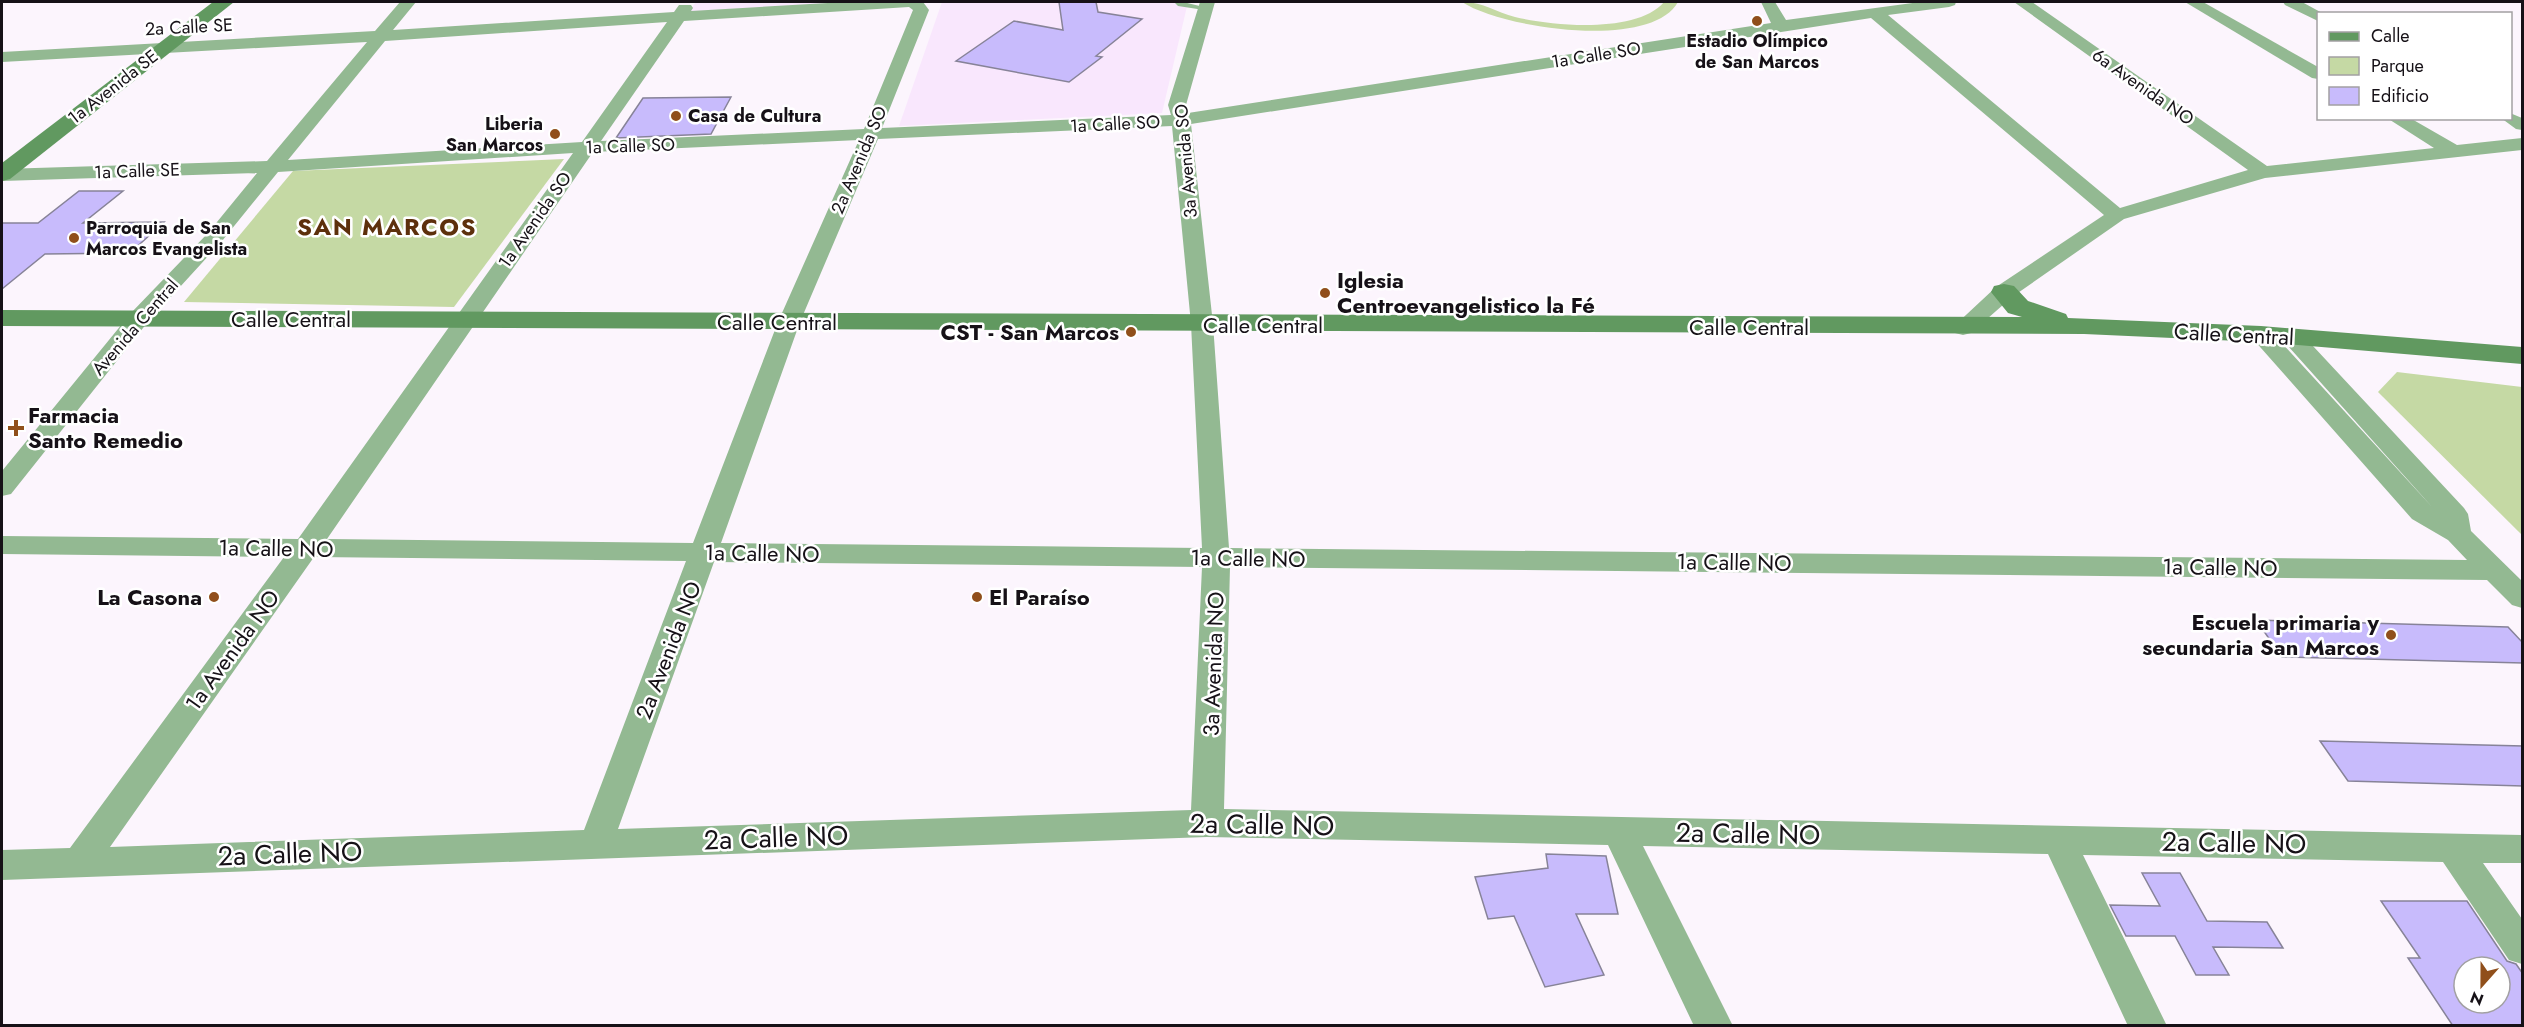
<svg xmlns="http://www.w3.org/2000/svg" width="2524" height="1027" font-family="Jost,sans-serif">
<style>
.built{fill:#f9e7fd}
.green{fill:#c5d9a4}
.building{fill:#c8bbfc;stroke:#878398;stroke-width:1.5;fill-rule:evenodd}
.lines{fill:none;stroke-linecap:round;stroke-linejoin:round}
.service{fill:#93b992;fill-rule:evenodd}
.minor{fill:#93b992;fill-rule:evenodd}
.secondary{fill:#619960;fill-rule:evenodd}
.poi-dot{fill:#904f1b;stroke:#fff;stroke-width:2}
.labels{text-anchor:middle;stroke-width:5;stroke-linejoin:round;paint-order:stroke}
.far-street-label{font-size:18px;fill:#161117;stroke:#fff}
.far-poi-label{font-size:18px;font-weight:bold;fill:#161117;stroke:#fff;text-anchor:start}
.poi-label{font-size:22px;font-weight:bold;fill:#161117;stroke:#fff;text-anchor:start}
.street-label{font-size:22px;fill:#161117;stroke:#fff}
.far-district-label{font-size:24px;font-weight:bold;letter-spacing:1.5px;fill:#5d300c;stroke:#fff}
.near-street-label{font-size:27px;fill:#161117;stroke:#fff}
</style>
<rect width="100%" height="100%" fill="#fcf5fd"/>
<g class="built">
<path d="M696,2H851L688,13Z"/>
<path d="M942,2H1188L1162,113L899,126Z"/>
</g>
<g class="green">
<path d="M1462,2C1481,1 1496,12 1515,17C1552,26 1637,34 1664,2H1678C1651,51 1501,28 1462,2Z"/>
<path d="M564,159L454,307L184,302L293,171Z"/>
<path d="M2397,372L2522,387V535L2378,392Z"/>
</g>
<g class="building">
<path d="M1059,2H1096L1098,12L1142,19L1096,56L1102,57L1069,82L956,61L1014,21L1063,30Z"/>
<path d="M731,97L711,134L616,138L643,98Z"/>
<path d="M79,191H123L83,223L164,222L130,253L45,254L2,289V223H38Z"/>
<path d="M2256,620L2508,627L2523,643V663L2282,657Z"/>
<path d="M2320,741L2523,746V786L2348,781Z"/>
<path d="M1546,854L1606,856L1618,914H1576L1604,975L1545,987L1514,916L1488,919L1475,877L1548,868Z"/>
<path d="M2142,873H2180L2207,921L2267,922L2283,948L2213,947L2229,975H2196L2175,936H2126L2110,905L2160,906Z"/>
<path d="M2381,901H2467L2507,961L2516,964L2523,974V1026H2453L2408,958H2420ZM2464,967H2500V1003H2464Z"/>
</g>
<g class="lines">
<path class="service" d="M1174,2H1183L1208,8L1204,10L1178,6Z"/>
<g class="minor">
<path d="M400,2H416L393,30L674,12L679,5H691L693,8L691,11L845,2H923L929,10L882,128L1171,115L1168,105L1200,2H1215L1186,105L1188,113L1771,23L1761,2H1775L1786,20L1920,2H1956L1955,5L1949,7L1888,15L2120,208L2248,170L2014,2H2032L2267,166L2434,148L2387,118H2410L2457,145L2522,138V150L2265,178L2124,219L2012,297L1971,333L1963,335L1955,333L1952,328L1996,287L2104,215L1871,18L1191,124L1213,324L1229,548L2467,560L2448,540L2412,519L2253,339L2249,334L2253,329L2261,327L2269,329L2433,508L2279,336L2283,331L2291,329L2299,331L2464,508L2468,514L2471,531L2522,581V608L2512,605L2487,580L1230,567L1224,809L2522,835V863H2483L2522,919V964L2509,960L2443,862L2083,855L2167,1026H2128L2048,854L1643,846L1733,1026H1694L1608,845L1207,837L2,880V850L70,848L284,557L2,554V536L298,539L573,153L278,172L222,241L147,323L11,494L2,496V471L131,313L208,233L257,173L2,181V169L267,161L367,42L2,62V52L375,31ZM909,7L913,10L864,129L601,141L684,21ZM667,22L582,142L288,160L385,41ZM1172,126L1191,324L1202,548L721,543L800,322L878,139ZM859,140L778,322L693,543L327,539L593,152ZM314,557L686,561L584,830L110,847ZM714,562L1202,567L1191,810L618,829Z"/>
<path d="M2185,2H2203L2318,67V79L2312,78Z"/>
<path d="M2283,2H2302L2324,14H2318V21L2285,5Z"/>
<path d="M2510,113L2522,118V130L2516,129L2501,118H2510Z"/>
</g>
<g class="secondary">
<path d="M213,2H234L10,179L2,181V163Z"/>
<path d="M2004,284L2014,286L2028,301L2066,314L2068,318L2261,326L2522,347V364L2261,342L2084,334L2,326V310L2022,317L2008,313L1991,292L1994,286Z"/>
</g>
</g>
<g class="poi-dot">
<circle cx="1757" cy="21" r="6"/>
<circle cx="676" cy="116" r="6"/>
<circle cx="555" cy="134" r="6"/>
<circle cx="74" cy="238" r="6"/>
<circle cx="1325" cy="293" r="6"/>
<circle cx="1131" cy="332" r="6"/>
<path d="M13 419h6v6h6v6h-6v6h-6v-6h-6v-6h6z"/>
<circle cx="214" cy="597" r="6"/>
<circle cx="977" cy="597" r="6"/>
<circle cx="2391" cy="635" r="6"/>
</g>
<g class="labels">
<g class="far-street-label">
<text transform="translate(189 27) rotate(-3)" y="6">2a Calle SE</text>
<text transform="translate(1596 55) rotate(-9)" y="6">1a Calle SO</text>
<text transform="translate(113 87) rotate(-38)" y="6">1a Avenida SE</text>
<text transform="translate(2143 87) rotate(35)" y="6">6a Avenida NO</text>
<text transform="translate(1115 124) rotate(-3)" y="6">1a Calle SO</text>
<text transform="translate(630 146) rotate(-2)" y="6">1a Calle SO</text>
<text transform="translate(859 160) rotate(-67)" y="6">2a Avenida SO</text>
<text transform="translate(1186 161) rotate(-95)" y="6">3a Avenida SO</text>
<text transform="translate(137 171) rotate(-2)" y="6">1a Calle SE</text>
<text transform="translate(535 220) rotate(-55)" y="6">1a Avenida SO</text>
<text transform="translate(135 327) rotate(-49)" y="6">Avenida Central</text>
</g>
<g class="far-poi-label">
<text x="1757" y="47" text-anchor="middle">Estadio Olímpico<tspan x="1757" dy="21">de San Marcos</tspan></text>
<text x="688" y="122">Casa de Cultura</text>
<text x="543" y="130" text-anchor="end">Liberia<tspan x="543" dy="21">San Marcos</tspan></text>
<text x="86" y="234">Parroquia de San<tspan x="86" dy="21">Marcos Evangelista</tspan></text>
</g>
<g class="poi-label">
<text x="1337" y="288">Iglesia<tspan x="1337" dy="25">Centroevangelistico la Fé</tspan></text>
<text x="1119" y="340" text-anchor="end">CST - San Marcos</text>
<text x="28" y="423">Farmacia<tspan x="28" dy="25">Santo Remedio</tspan></text>
<text x="202" y="605" text-anchor="end">La Casona</text>
<text x="989" y="605">El Paraíso</text>
<text x="2379" y="630" text-anchor="end">Escuela primaria y<tspan x="2379" dy="25">secundaria San Marcos</tspan></text>
</g>
<g class="street-label">
<text x="291" y="327">Calle Central</text>
<text x="777" y="330">Calle Central</text>
<text x="1263" y="333">Calle Central</text>
<text x="1749" y="335">Calle Central</text>
<text transform="translate(2234 334) rotate(3)" y="8">Calle Central</text>
<text transform="translate(276 548) rotate(1)" y="8">1a Calle NO</text>
<text transform="translate(762 553) rotate(1)" y="8">1a Calle NO</text>
<text transform="translate(1248 558) rotate(1)" y="8">1a Calle NO</text>
<text transform="translate(1734 562) rotate(1)" y="8">1a Calle NO</text>
<text transform="translate(2220 567) rotate(1)" y="8">1a Calle NO</text>
<text transform="translate(232 650) rotate(-54)" y="8">1a Avenida NO</text>
<text transform="translate(668 650) rotate(-69)" y="8">2a Avenida NO</text>
<text transform="translate(1213 664) rotate(-88)" y="8">3a Avenida NO</text>
</g>
<g class="far-district-label">
<text x="387" y="235">SAN MARCOS</text>
</g>
<g class="near-street-label">
<text transform="translate(1262 825) rotate(1)" y="9">2a Calle NO</text>
<text transform="translate(1748 834) rotate(1)" y="9">2a Calle NO</text>
<text transform="translate(776 838) rotate(-2)" y="9">2a Calle NO</text>
<text transform="translate(2234 843) rotate(1)" y="9">2a Calle NO</text>
<text transform="translate(290 854) rotate(-2)" y="9">2a Calle NO</text>
</g>
</g>
<rect width="2524" height="1027" fill="none" stroke="#161117" stroke-width="6"/>
<rect x="2317" y="12" width="195" height="108" fill="#ffffff" stroke="#a2a0a2" stroke-width="1.5"/>
<rect x="2329" y="32" width="30" height="9" fill="#619960" stroke="#a2a0a2" stroke-width="1.5"/>
<text x="2371" y="42" font-size="18" fill="#161117">Calle</text>
<rect x="2329" y="57" width="30" height="18" fill="#c5d9a4" stroke="#a2a0a2" stroke-width="1.5"/>
<text x="2371" y="72" font-size="18" fill="#161117">Parque</text>
<rect x="2329" y="87" width="30" height="18" fill="#c8bbfc" stroke="#a2a0a2" stroke-width="1.5"/>
<text x="2371" y="102" font-size="18" fill="#161117">Edificio</text>
<g transform="translate(2482 985) rotate(201)"><circle r="28" fill="#ffffff" stroke="#a2a0a2" stroke-width="1.5"/>
<path d="M0-4.5L10 22L0 15L-10 22Z" fill="#904f1b"/>
<text y="-9" font-size="16" font-weight="bold" text-anchor="middle" fill="#161117">N</text>
</g>
</svg>
